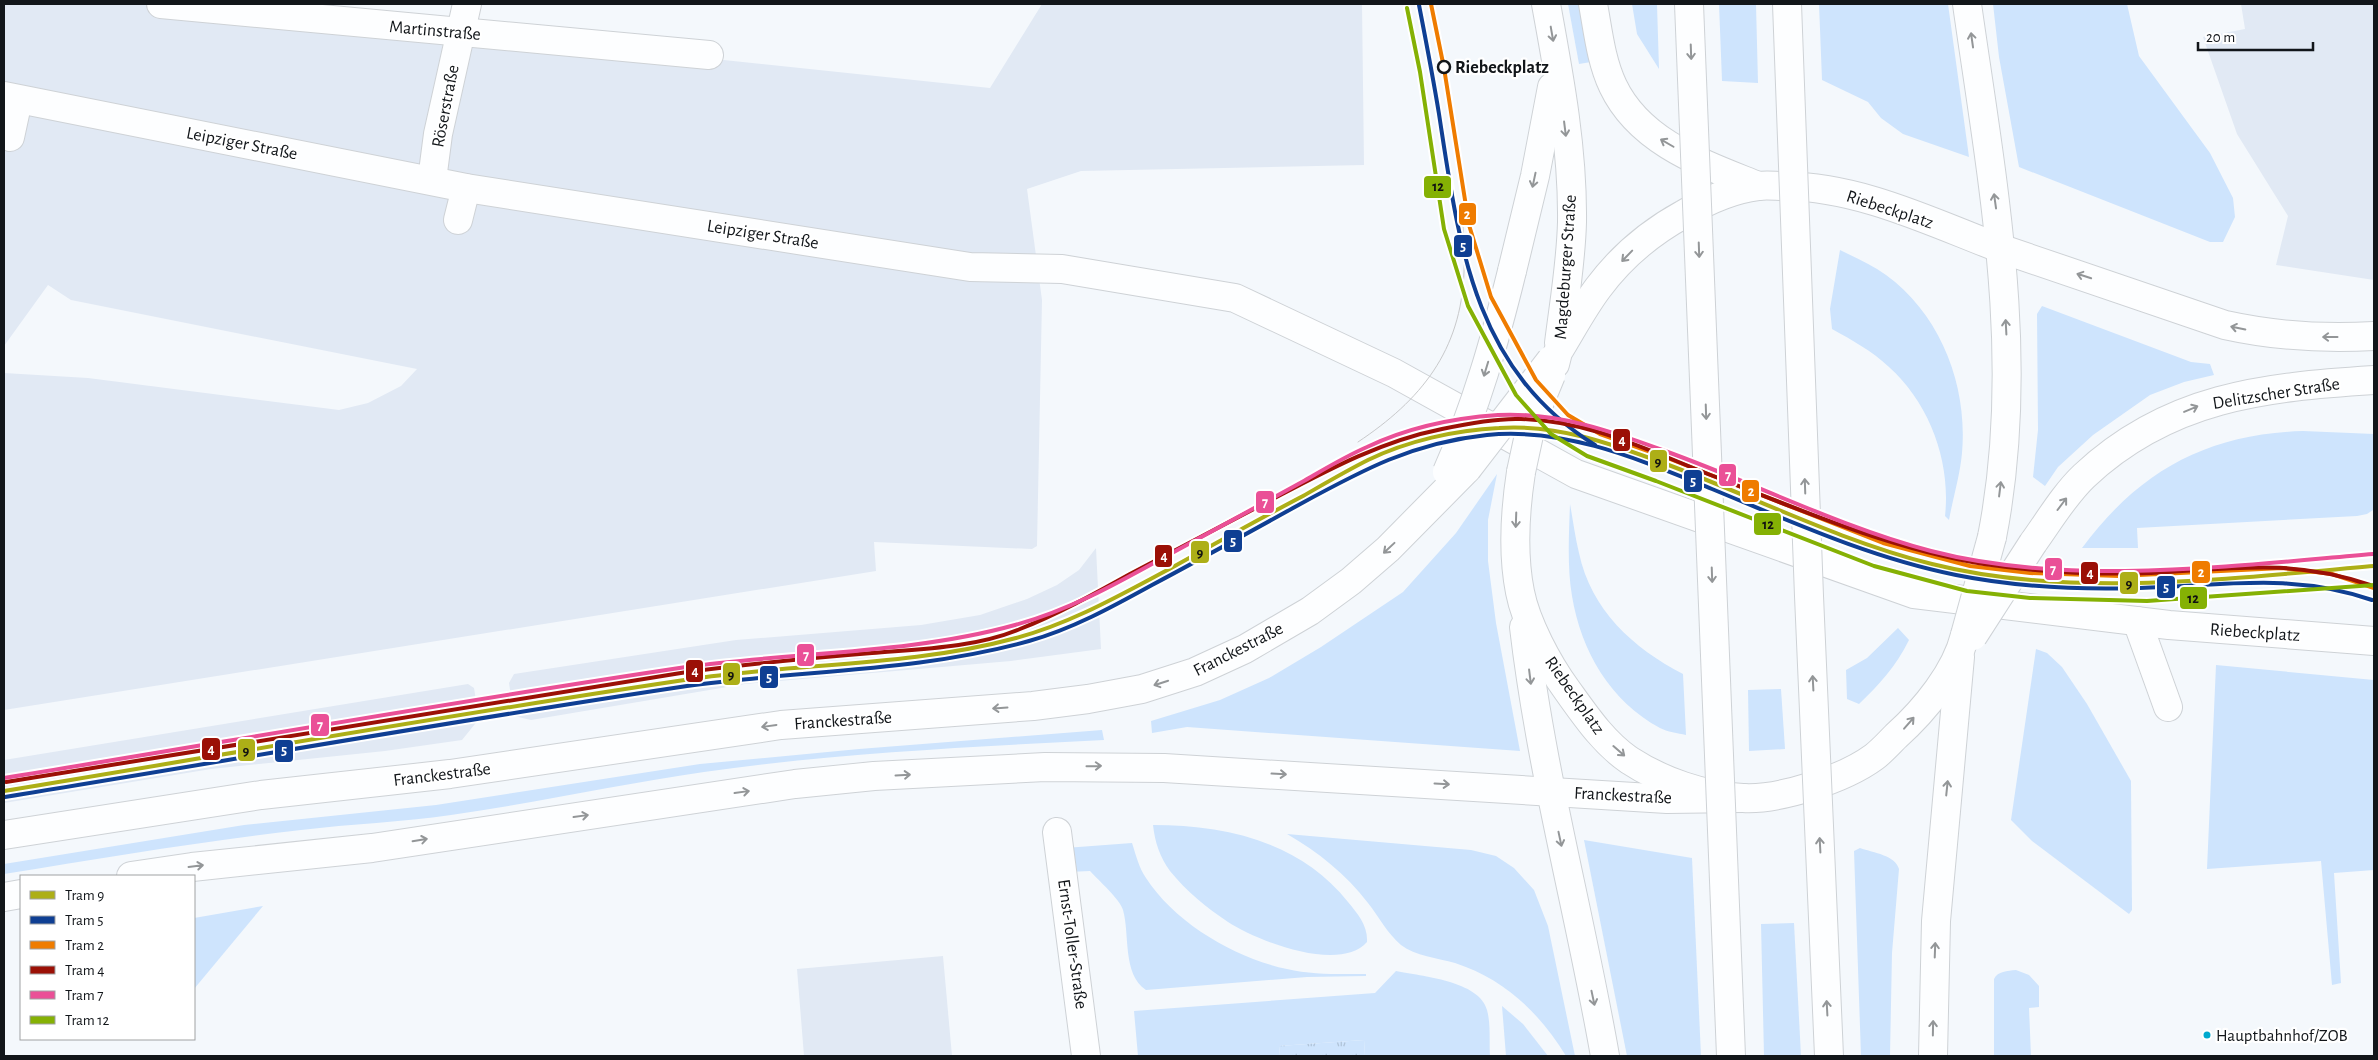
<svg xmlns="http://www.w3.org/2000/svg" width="2378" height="1060" font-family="'Alegreya Sans',sans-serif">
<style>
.built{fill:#e1e9f4}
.green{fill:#cee4fd}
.park{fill:url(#park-tufts)}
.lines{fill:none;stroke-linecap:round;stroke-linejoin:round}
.street-casing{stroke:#ced2d6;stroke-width:30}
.secondary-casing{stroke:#ced2d6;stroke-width:30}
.primary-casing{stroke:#ced2d6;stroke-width:30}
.street{stroke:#fdfeff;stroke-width:28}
.secondary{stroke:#fdfeff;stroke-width:28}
.primary{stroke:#fdfeff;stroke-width:28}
.tram{stroke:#c8c9cb;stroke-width:1}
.secondary-bridge-casing{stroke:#ced2d6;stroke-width:30;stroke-linecap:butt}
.primary-bridge-casing{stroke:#ced2d6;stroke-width:30;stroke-linecap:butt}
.secondary-bridge{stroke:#fdfeff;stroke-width:28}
.primary-bridge{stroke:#fdfeff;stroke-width:28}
.tram-1-casing{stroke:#fff;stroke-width:8}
.tram-2-casing{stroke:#fff;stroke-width:8}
.tram-3-casing{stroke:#fff;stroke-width:8}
.tram-4-casing{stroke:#fff;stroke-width:8}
.tram-5-casing{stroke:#fff;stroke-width:8}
.tram-6-casing{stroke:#fff;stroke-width:8}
.tram-1{stroke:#adaf17;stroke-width:4}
.tram-2{stroke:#0f3f93;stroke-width:4}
.tram-3{stroke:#ef7c00;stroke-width:4}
.tram-4{stroke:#9b1006;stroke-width:4}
.tram-5{stroke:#ea5097;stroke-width:4}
.tram-6{stroke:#85b104;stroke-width:4}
.oneway{stroke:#939698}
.stop-dot{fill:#fff;stroke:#12161a;stroke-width:2.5}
.bus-dot{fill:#00a9ce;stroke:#fff;stroke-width:2}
.labels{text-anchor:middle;stroke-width:4.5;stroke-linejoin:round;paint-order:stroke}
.bus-label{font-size:17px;fill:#12161a;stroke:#fff;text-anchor:start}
.street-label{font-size:18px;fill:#12161a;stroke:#fff}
.stop-label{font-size:18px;font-weight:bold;fill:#12161a;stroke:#fff;text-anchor:start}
.line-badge{stroke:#fff;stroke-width:2}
.badge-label{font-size:14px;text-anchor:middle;font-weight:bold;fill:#fff}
.pale-badge-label{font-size:14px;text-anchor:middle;font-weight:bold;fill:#111}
</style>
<defs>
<pattern id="park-tufts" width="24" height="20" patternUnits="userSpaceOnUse" patternTransform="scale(1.25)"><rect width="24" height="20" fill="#cee4fd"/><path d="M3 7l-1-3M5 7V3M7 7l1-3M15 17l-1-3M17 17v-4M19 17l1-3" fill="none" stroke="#b0c3d8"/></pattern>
</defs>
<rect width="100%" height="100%" fill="#f4f8fc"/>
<g class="built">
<path d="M4,4H193L990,88L1042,4H1362L1364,165L1081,171L1027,189L1042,300L1037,546L1032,549L874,542L876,571L4,710V373L88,378L339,410L368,403L401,386L417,369L71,300L48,285L4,346Z"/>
<path d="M2241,4H2374V280L2276,265L2288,216L2237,134L2203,37L2245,29Z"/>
<path d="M1096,548L1101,649L1011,661L745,684L531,720L514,716L509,683L514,674L736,640L921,625L980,615L1027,599L1057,585L1079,570Z"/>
<path d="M468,684L474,688L479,719L462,740L385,751L211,769L4,803V760Z"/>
<path d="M943,956L952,1056H804L797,969Z"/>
</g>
<g class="green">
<path d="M1568,4H1581L1591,62L1579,64Z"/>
<path d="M1632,4H1657L1659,69L1637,34Z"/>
<path d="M1719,4H1756L1758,83L1722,81Z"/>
<path d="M1819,4H1948L1969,157L1903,134L1881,118L1868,102L1822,80Z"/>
<path d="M1993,4H2127L2139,56L2210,153L2233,198L2235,217L2223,242H2210L2019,167L1999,57Z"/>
<path d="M1840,250C1856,258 1872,265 1886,275C1941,315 1968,386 1962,453C1960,475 1953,498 1949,520L1945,516C1951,462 1930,404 1889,367C1872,351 1852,340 1832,329L1830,309Z"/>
<path d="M2042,306L2191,362L2210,364L2214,375L2184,382L2150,395L2093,435L2058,467L2045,486L2033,477L2038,430L2037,314Z"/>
<path d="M2303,431L2374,434L2373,510L2367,514L2357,516L2137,528L2138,548H2082C2139,471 2207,434 2303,431Z"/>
<path d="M1497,474L1488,520V561L1496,623L1520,751L1187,727L1152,733L1151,721L1220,700L1269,678L1321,647L1403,592L1456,533Z"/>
<path d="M1570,504C1573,520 1575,537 1579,553C1591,610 1633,648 1683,674L1686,735C1678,733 1667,732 1660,728C1610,701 1581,651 1572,596C1567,568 1569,532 1570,504Z"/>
<path d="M1898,628L1909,640C1896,666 1880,684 1859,704L1847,699L1846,670L1867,658Z"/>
<path d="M2036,649L2047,653L2062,667L2087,704L2131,781L2132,910L2129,914L2032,841L2011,820Z"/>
<path d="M2216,665L2374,680V870L2334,873L2341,983L2332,985L2321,861L2207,869Z"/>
<path d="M1781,689L1785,749L1749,751L1748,690Z"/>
<path d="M1102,730L1104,740C970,747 837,753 704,772C620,784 536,803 451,815C402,822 351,824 301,830C202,841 103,858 4,874V864L244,825L436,805L700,764L859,749Z"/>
<path d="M1153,825C1226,825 1301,842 1348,902C1358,914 1368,926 1367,942C1340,973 1257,941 1228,922C1207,908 1186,891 1170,871C1160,857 1155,843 1153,825Z"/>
<path d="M1287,834L1471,850L1496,856L1514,868L1534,890L1548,926L1575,1056H1566C1539,1012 1504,979 1455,963C1438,958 1415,956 1401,945C1387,933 1379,917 1368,903C1346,874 1318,852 1287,834Z"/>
<path d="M1584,840L1692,858L1701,1056H1627Z"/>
<path d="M1132,843C1136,855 1139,868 1146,878C1175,923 1235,958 1287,969C1312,975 1340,974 1366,974V976L1307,977L1146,990C1122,974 1130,934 1123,910C1120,899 1098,880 1090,871L1068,872L1065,848Z"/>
<path d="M1860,848C1874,853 1895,855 1899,869L1892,953L1890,1056H1861L1854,851Z"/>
<path d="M263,906L194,989V918Z"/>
<path d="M1794,923L1801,1056H1764L1761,924Z"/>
<path d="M2016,970L2029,975L2039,986V1007L2029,1008L2031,1056H1994V979C1998,971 2007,971 2016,970Z"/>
<path d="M1396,971C1421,976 1480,981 1487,1010C1491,1024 1489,1042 1490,1056H1365L1364,1040L1279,1046L1280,1056H1138L1134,1011L1375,993Z"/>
<path d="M1502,1006L1523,1024L1548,1056H1506Z"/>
</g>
<path class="park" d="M1364,1040L1365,1056H1280L1279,1046Z"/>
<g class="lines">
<defs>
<g id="street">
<path d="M161,4L709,55"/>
<path d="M4,96L466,188L970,267L1062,269L1235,298L1394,373L1576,474L1914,594L2169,625L2374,641"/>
<path d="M10,137L18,100"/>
<path d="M432,180L438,134L467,4"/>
<path d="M458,220L466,188"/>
<path d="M2137,621L2168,707"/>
<path d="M1057,832L1086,1056"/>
</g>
<g id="secondary">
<path d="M1593,4C1598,31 1601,61 1613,86C1640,143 1704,164 1758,186"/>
<path d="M2002,249L2225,325C2275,336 2323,339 2374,336"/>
<path d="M2033,543C2049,521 2064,495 2084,476C2168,397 2264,387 2374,380"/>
</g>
<g id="primary">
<path d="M1546,4C1559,75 1573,149 1572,222C1571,263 1564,303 1559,343"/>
<path d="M1967,4C1992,180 2027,359 1992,537"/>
<path d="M1512,271L1535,176L1552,87"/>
<path d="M1555,364L1558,352C1571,331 1583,308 1598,288C1621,257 1651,232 1684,214C1706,201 1733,189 1758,186C1766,185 1776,186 1784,186C1861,187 1931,222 2002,249"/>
<path d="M1521,472C1515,511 1512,552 1520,592C1526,623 1548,664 1567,690C1585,715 1603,742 1629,760C1661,781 1704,796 1743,798C1780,800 1844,779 1874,757C1882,751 1889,743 1896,736C1925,710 1956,672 1965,635"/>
<path d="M1524,627C1541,772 1580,913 1605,1056"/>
<path d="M4,835L261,795L450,774L781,725L1033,706L1088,699L1142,689L1195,672L1245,649L1310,611L1351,581L1388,549L1467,469"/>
<path d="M131,876L192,867L372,848L795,784L874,776L1045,767L1164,768L1667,799L1743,798"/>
<path d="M4,897L21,894"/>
<path d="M1933,1056L1936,921L1960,657"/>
</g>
</defs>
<use href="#street" class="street-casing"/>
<use href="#secondary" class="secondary-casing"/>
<use href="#primary" class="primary-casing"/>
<use href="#street" class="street"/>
<use href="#secondary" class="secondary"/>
<use href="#primary" class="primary"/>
<path class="tram" d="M1358,442C1421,400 1461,351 1464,272C1465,256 1463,241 1463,226"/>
<defs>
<path id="secondary-bridge" d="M1973,636L2033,543"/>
<g id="primary-bridge">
<path d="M1689,4L1731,1056"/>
<path d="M1787,4L1809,596L1829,1056"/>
<path d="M1467,469L1551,360"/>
<path d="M1447,472C1476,407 1495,340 1512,271"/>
<path d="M1521,472L1532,421L1551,375"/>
<path d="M1965,635L1992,537"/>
</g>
</defs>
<use href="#secondary-bridge" class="secondary-bridge-casing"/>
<use href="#primary-bridge" class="primary-bridge-casing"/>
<use href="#secondary-bridge" class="secondary-bridge"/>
<use href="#primary-bridge" class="primary-bridge"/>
<defs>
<path id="tram-1" d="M4,791C235,753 466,712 698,678C803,663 913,666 1016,638C1072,623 1122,594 1173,567C1216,543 1259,519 1303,496C1324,484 1346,471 1368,460C1407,441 1455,430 1499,428C1558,424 1612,444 1666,464C1754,497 1840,541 1932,564C2070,599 2233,578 2374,566"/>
<g id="tram-2">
<path d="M1419,5C1426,41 1433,77 1439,114C1459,244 1473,369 1595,445"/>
<path d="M5,797C232,760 459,720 687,686C800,670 918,672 1029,641C1072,629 1112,607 1152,585C1199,560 1246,534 1293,508C1359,472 1410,443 1487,435C1566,427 1640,460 1712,489C1792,522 1871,558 1956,575C2016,587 2079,590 2140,588C2223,586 2291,572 2372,600"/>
</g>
<path id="tram-3" d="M1431,4L1444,68L1469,225L1491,297L1536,380L1568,415L1600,434L1665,457L1883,543L1970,566L2030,573L2119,576L2282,568L2332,574L2374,588"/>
<path id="tram-4" d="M6,782L687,672C748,664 810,658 872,653C920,649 974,648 1020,629C1058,614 1094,594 1130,574C1177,549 1224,525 1271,500C1326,471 1381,441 1442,429C1465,424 1498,418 1521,419C1586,421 1639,446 1698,470C1791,506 1885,548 1984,564C2039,572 2096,575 2151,573C2230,569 2293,558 2370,585"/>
<path id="tram-5" d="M4,778C231,741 458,701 686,667C794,652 911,654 1015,625C1067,611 1114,585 1161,559C1208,533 1255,508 1302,482C1323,470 1344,457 1367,447C1407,428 1454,418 1498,415C1557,412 1611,431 1665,451C1754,483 1840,527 1931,551C2069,587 2232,566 2373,554"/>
<path id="tram-6" d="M1407,8L1420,72L1444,229L1468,306L1516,395L1551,434L1587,456L1656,481L1874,566L1967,591L2030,598L2147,601L2374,585"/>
</defs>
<use href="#tram-1" class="tram-1-casing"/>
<use href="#tram-2" class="tram-2-casing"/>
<use href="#tram-3" class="tram-3-casing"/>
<use href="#tram-4" class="tram-4-casing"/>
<use href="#tram-5" class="tram-5-casing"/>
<use href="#tram-6" class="tram-6-casing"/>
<use href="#tram-1" class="tram-1"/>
<use href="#tram-2" class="tram-2"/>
<use href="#tram-3" class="tram-3"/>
<use href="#tram-4" class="tram-4"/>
<use href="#tram-5" class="tram-5"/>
<use href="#tram-6" class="tram-6"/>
</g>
<defs><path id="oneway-shaft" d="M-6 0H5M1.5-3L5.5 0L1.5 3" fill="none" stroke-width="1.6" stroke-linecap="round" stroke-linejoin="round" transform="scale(1.25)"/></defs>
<g class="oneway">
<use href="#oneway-shaft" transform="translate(1552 34) rotate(80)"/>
<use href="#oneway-shaft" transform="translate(1972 40) rotate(-98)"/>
<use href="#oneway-shaft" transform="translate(1691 52) rotate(88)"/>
<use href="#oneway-shaft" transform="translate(1565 129) rotate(83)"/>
<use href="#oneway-shaft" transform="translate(1667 143) rotate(-150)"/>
<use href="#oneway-shaft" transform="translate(1534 180) rotate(102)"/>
<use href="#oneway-shaft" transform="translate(1995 201) rotate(-98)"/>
<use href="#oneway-shaft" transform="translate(1699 250) rotate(88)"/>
<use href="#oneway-shaft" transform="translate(1627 256) rotate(134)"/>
<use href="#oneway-shaft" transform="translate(2084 276) rotate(-162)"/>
<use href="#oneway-shaft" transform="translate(2006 327) rotate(-93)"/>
<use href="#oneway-shaft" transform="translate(2238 328) rotate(-168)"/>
<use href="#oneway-shaft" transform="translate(2330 337) rotate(180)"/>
<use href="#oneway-shaft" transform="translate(1486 369) rotate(107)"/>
<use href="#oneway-shaft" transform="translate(2191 409) rotate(-23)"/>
<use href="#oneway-shaft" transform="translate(1706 412) rotate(88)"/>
<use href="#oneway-shaft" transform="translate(1805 486) rotate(-92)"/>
<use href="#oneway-shaft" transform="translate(2000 489) rotate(-83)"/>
<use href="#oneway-shaft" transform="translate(2062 504) rotate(-53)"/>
<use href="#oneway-shaft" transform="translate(1516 520) rotate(92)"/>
<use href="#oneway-shaft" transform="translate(1389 548) rotate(137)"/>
<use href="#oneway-shaft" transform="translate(1712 575) rotate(88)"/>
<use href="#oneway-shaft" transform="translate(1530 677) rotate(83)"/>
<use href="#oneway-shaft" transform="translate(1161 683) rotate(162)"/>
<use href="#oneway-shaft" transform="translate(1813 683) rotate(-93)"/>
<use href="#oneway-shaft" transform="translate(1000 708) rotate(176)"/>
<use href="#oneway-shaft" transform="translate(1909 723) rotate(-49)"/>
<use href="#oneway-shaft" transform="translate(769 726) rotate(172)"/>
<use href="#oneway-shaft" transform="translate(1619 751) rotate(41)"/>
<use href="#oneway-shaft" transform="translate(1094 766) rotate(-1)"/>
<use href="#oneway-shaft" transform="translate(1279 774) rotate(3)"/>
<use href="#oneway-shaft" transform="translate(903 775) rotate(-3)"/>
<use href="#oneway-shaft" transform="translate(1442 784) rotate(3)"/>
<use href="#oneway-shaft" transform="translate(1947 788) rotate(-84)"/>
<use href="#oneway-shaft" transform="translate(742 792) rotate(-8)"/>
<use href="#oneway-shaft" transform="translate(581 816) rotate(-8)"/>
<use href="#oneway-shaft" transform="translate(1560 839) rotate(78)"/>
<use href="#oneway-shaft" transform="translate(420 840) rotate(-9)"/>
<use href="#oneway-shaft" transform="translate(1820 845) rotate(-93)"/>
<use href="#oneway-shaft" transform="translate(196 866) rotate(-7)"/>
<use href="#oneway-shaft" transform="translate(1935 950) rotate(-88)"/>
<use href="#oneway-shaft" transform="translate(1593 998) rotate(78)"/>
<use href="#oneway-shaft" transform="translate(1827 1008) rotate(-93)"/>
<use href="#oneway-shaft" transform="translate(1933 1028) rotate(-89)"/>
</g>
<circle class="stop-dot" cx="1444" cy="67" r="6"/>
<circle class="bus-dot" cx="2207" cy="1035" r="4.5"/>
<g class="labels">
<g class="bus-label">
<text x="2216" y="1041">Hauptbahnhof/ZOB</text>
</g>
<g class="street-label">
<text transform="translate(435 30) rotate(5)" y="6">Martinstraße</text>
<text transform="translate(445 106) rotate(-79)" y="6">Röserstraße</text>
<text transform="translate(242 143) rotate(11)" y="6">Leipziger Straße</text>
<text transform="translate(1890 209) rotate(18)" y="6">Riebeckplatz</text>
<text transform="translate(763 234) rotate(9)" y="6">Leipziger Straße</text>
<text transform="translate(1565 267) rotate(-86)" y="6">Magdeburger Straße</text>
<text transform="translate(2276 393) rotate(-9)" y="6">Delitzscher Straße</text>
<text transform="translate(2255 632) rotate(4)" y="6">Riebeckplatz</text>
<text transform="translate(1238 649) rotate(-27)" y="6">Franckestraße</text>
<text transform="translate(1575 695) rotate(55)" y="6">Riebeckplatz</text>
<text transform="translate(843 720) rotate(-4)" y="6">Franckestraße</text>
<text transform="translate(442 774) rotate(-7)" y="6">Franckestraße</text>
<text transform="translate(1623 795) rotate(3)" y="6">Franckestraße</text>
<text transform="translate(1073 944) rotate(82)" y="6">Ernst-Toller-Straße</text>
</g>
<g class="stop-label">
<text x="1455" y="73">Riebeckplatz</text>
</g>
</g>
<g class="line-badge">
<rect x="1423" y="175" width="29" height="24" rx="5" fill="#85b104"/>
<rect x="1458" y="202" width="19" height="24" rx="5" fill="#ef7c00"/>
<rect x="1453" y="234" width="20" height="24" rx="5" fill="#0f3f93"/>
<rect x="1612" y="428" width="19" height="24" rx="5" fill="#9b1006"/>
<rect x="1649" y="449" width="19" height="24" rx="5" fill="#adaf17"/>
<rect x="1718" y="463" width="19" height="24" rx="5" fill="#ea5097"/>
<rect x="1683" y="469" width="20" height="24" rx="5" fill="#0f3f93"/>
<rect x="1741" y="479" width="19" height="24" rx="5" fill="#ef7c00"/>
<rect x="1255" y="490" width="20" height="24" rx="5" fill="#ea5097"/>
<rect x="1753" y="512" width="29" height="24" rx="5" fill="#85b104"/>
<rect x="1223" y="529" width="20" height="24" rx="5" fill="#0f3f93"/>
<rect x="1190" y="540" width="20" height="24" rx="5" fill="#adaf17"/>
<rect x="1154" y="544" width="19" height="24" rx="5" fill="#9b1006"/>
<rect x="2044" y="557" width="19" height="24" rx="5" fill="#ea5097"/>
<rect x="2191" y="560" width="20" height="24" rx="5" fill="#ef7c00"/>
<rect x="2080" y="561" width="19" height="24" rx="5" fill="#9b1006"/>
<rect x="2119" y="571" width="20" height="24" rx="5" fill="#adaf17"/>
<rect x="2156" y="575" width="20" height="24" rx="5" fill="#0f3f93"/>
<rect x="2179" y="586" width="29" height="24" rx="5" fill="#85b104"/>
<rect x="796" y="643" width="19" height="24" rx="5" fill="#ea5097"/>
<rect x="685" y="659" width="19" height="24" rx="5" fill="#9b1006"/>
<rect x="722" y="662" width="19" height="24" rx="5" fill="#adaf17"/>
<rect x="759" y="665" width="20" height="24" rx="5" fill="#0f3f93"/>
<rect x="310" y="713" width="20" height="24" rx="5" fill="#ea5097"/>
<rect x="201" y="737" width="20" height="24" rx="5" fill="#9b1006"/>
<rect x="237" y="738" width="19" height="24" rx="5" fill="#adaf17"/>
<rect x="274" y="739" width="20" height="24" rx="5" fill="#0f3f93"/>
</g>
<g class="badge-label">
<text x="1467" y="219">2</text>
<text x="1463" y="251">5</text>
<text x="1622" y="445">4</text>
<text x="1728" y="480">7</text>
<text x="1693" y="486">5</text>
<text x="1751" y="496">2</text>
<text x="1265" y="507">7</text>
<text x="1233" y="546">5</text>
<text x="1164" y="561">4</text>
<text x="2053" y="574">7</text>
<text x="2201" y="577">2</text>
<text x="2090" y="578">4</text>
<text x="2166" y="592">5</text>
<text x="806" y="660">7</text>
<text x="695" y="676">4</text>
<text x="769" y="682">5</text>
<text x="320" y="730">7</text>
<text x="211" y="754">4</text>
<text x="284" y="755">5</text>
</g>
<g class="pale-badge-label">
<text x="1438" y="191">12</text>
<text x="1658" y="466">9</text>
<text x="1768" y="529">12</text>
<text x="1200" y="557">9</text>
<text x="2129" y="588">9</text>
<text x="2193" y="603">12</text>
<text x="731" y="679">9</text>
<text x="246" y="755">9</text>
</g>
<rect width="2378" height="1060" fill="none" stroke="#12161a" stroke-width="10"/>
<rect x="20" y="875" width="175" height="165" fill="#ffffff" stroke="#a0a2a3"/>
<rect x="30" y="891" width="25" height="8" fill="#adaf17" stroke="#a0a2a3"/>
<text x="65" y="900" font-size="15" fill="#12161a">Tram 9</text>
<rect x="30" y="916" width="25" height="8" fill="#0f3f93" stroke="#a0a2a3"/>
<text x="65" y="925" font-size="15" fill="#12161a">Tram 5</text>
<rect x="30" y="941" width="25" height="8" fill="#ef7c00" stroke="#a0a2a3"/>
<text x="65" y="950" font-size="15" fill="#12161a">Tram 2</text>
<rect x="30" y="966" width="25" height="8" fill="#9b1006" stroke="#a0a2a3"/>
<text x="65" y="975" font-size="15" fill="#12161a">Tram 4</text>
<rect x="30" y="991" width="25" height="8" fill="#ea5097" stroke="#a0a2a3"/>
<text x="65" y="1000" font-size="15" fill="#12161a">Tram 7</text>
<rect x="30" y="1016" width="25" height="8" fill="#85b104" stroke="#a0a2a3"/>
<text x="65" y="1025" font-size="15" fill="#12161a">Tram 12</text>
<path d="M2198 42v8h115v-8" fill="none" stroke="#12161a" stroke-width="2.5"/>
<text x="2206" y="42" font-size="15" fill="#12161a" stroke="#ffffff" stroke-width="4" paint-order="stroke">20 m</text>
</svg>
